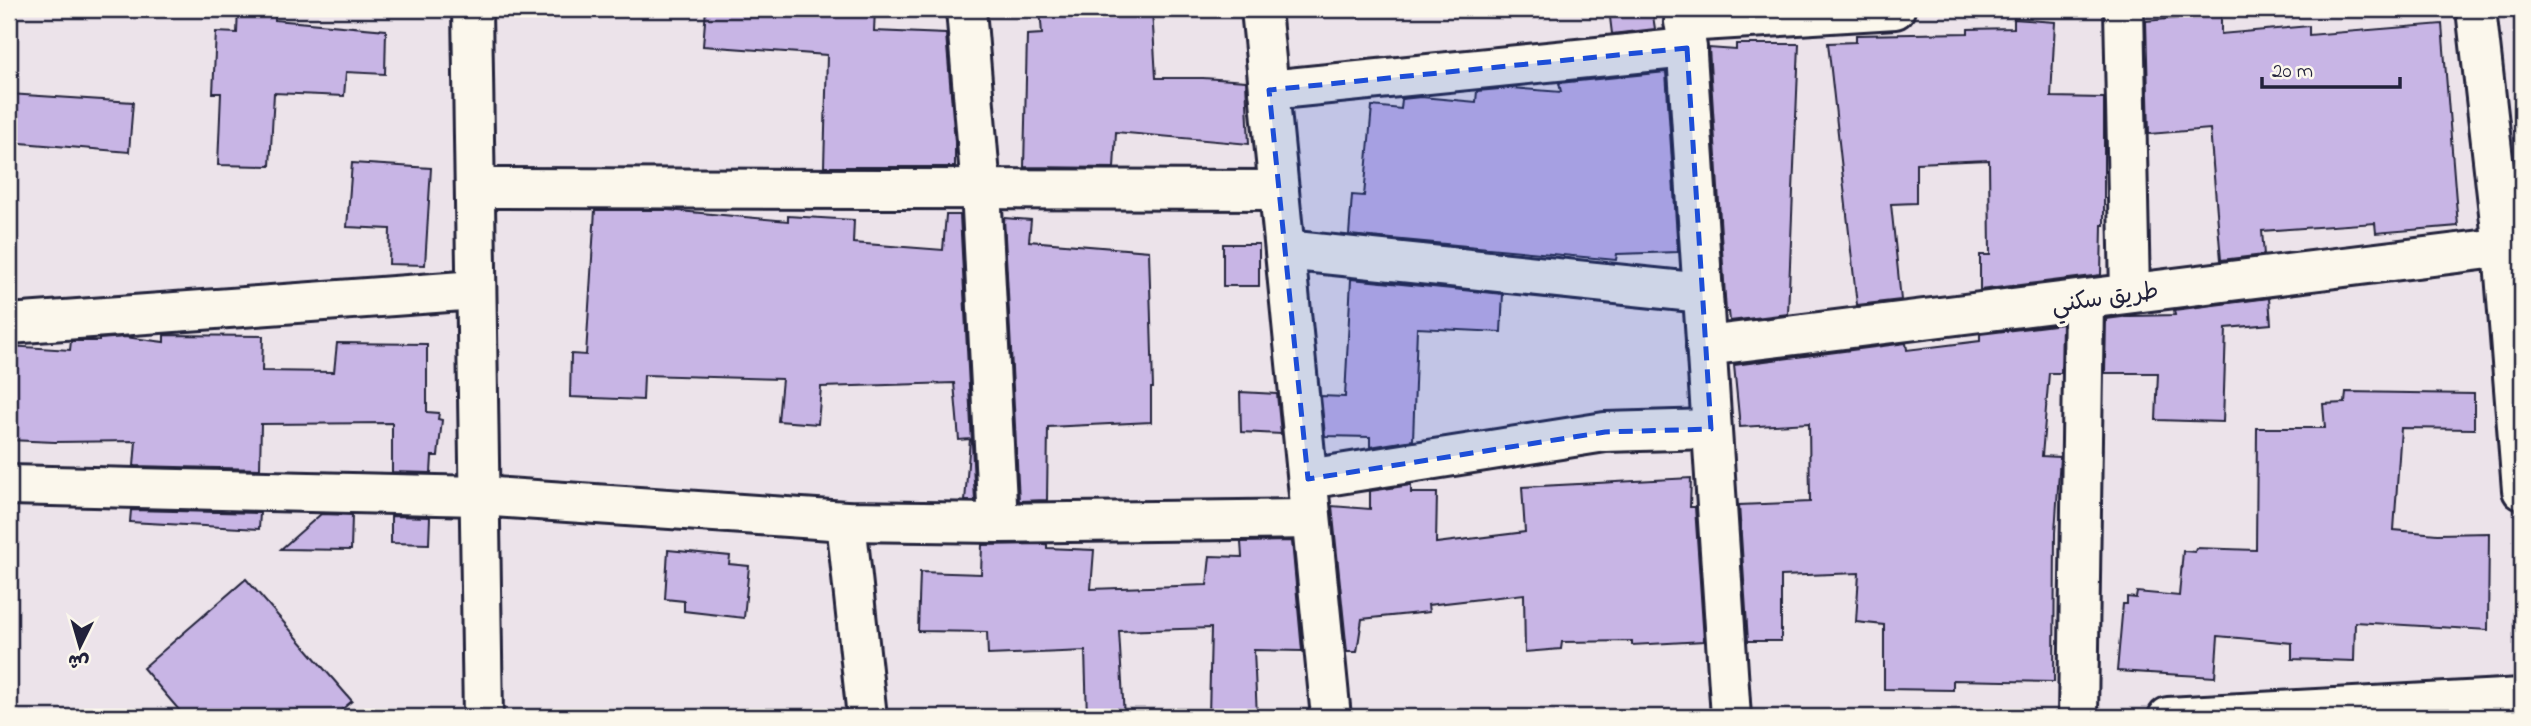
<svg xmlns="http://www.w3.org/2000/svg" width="2531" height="726" font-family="'Indie Flower','Playpen Sans Arabic',sans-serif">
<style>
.building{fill:#c8b5e5;stroke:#22223b;stroke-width:2}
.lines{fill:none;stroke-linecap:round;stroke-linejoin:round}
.minor-casing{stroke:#22223b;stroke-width:44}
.minor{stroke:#fbf7ec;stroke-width:38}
.marked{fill:#1d4ed8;fill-opacity:0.2;stroke:#1d4ed8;stroke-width:5;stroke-dasharray:14 9;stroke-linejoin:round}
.labels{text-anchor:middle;stroke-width:7;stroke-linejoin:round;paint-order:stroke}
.street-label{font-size:24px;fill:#22223b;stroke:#fbf7ec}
</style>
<rect width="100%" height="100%" fill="#ece3ea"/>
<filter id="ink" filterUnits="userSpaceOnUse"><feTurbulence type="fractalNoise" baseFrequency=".0143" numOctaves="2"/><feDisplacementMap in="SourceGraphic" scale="14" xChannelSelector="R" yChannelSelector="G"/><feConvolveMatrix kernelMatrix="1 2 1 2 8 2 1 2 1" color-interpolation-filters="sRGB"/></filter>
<g filter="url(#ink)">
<g class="building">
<path d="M238,9H275V20L386,30L385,74L346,72L344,96L274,93L270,166L218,165L221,93H213L216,32L237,33Z"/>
<path d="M706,9H875L874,31L946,34L955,142V167H824L827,55L703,46Z"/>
<path d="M1040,9H1152L1156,78H1203L1246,81L1249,144L1116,132L1114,168L1024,167L1027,35L1042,34Z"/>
<path d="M1609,9H1652L1655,29L1612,34Z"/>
<path d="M2221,14V34L2309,26V35L2442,24L2458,226L2376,233L2375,223L2262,231L2264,255L2221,260L2210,129L2149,134L2146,21Z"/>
<path d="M2014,19L2055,22L2051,97L2104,98V225H2102L2101,275L1980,290V255H1990L1989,160L1916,163V203L1891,204L1901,300L1857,305L1828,43L1856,42V35L1968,33V29L2014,28Z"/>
<path d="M1736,44H1799L1788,314L1730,321L1729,312H1726L1709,48L1736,50Z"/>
<path d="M1666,72L1678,252L1617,254L1616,260L1349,235L1352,195L1364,196L1372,106L1401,109L1402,99L1421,97L1476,102L1477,91L1511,88L1561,92L1559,83Z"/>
<path d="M9,94L133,102L129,152L9,142Z"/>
<path d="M352,163L431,168L425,265L389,264L390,229L347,227Z"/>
<path d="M595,210H668L788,221V216L854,220L853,243L943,250L946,215H960L975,501H965L970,439L959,440L954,383L821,387L818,424L778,421L782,379L644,375L643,400L570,397L571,354L586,355Z"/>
<path d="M1004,218L1031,220L1029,241L1149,251L1153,388H1151V422L1048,427L1047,500L1019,501Z"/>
<rect x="1223" y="244" width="36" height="42"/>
<path d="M1351,279L1503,294L1501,332L1417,328L1413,440L1370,447V437L1325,436L1321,396L1345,397Z"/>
<path d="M2269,298L2271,324L2226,328L2223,422L2156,420L2158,373H2105L2106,319L2130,316L2175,315L2174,310Z"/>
<path d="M2062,324L2061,373H2049L2042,456L2060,457L2055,533L2054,682L1953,680V690L1884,689V625L1856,622L1859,573L1781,576V641H1748L1739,505L1810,502L1809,423L1740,427L1734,365L1906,343L1907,350L1980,341V334Z"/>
<path d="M164,335L263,336L262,371L334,372L337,343L427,344V412L439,413L438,419L442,420L438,456H432L431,473L392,472V423L261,424L260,469L134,466L136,441L55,442L9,440V346L70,350L71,341H99V339L125,337L164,342Z"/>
<path d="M1240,392L1277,394L1281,434L1241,432Z"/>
<path d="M2346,392L2474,394V429L2401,428L2394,530L2437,534L2489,533L2488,630L2355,622L2354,661L2292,659V643L2218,636L2215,677L2117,671L2123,604H2127V597L2136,598L2137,592L2179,596L2183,551L2195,552L2196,548L2256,550L2257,428H2325L2323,404L2345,403Z"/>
<path d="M1691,478L1690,507H1695L1704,641L1632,645V641L1562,642L1561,649L1525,652L1524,594L1428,605L1429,612L1362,619L1357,652H1347L1332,506L1370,509V491L1411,485V493H1437L1436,543L1525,532L1522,487Z"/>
<path d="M131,510L260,513L259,529L130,522Z"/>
<path d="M321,514L352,515L351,550L281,549Z"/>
<path d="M391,516L430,517L429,544L391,543Z"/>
<path d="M1292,541L1302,651L1254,650L1257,717H1209L1211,628L1119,631L1124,717H1087L1085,651L988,655L987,632L918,631L920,572L981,574L982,545L1047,544V548L1094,550L1091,589L1207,585L1210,556L1242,557L1241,542Z"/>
<path d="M668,550L730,556L729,564L749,566L744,618L684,611V601L665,599Z"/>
<path d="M246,579L352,701L333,717H185L143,668Z"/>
</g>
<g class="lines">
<defs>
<g id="minor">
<path d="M472,9L483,717"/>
<path d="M966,9L981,189L998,523"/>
<path d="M1261,9L1331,717"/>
<path d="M1684,9L1731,717"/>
<path d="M2124,9L2130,293"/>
<path d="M2476,9L2503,248L2522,490"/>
<path d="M1684,22L1895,9"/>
<path d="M1269,90L1687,48"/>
<path d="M475,188L1279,190"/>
<path d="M1285,250L1703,293"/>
<path d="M9,324L476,290"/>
<path d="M1706,346L2522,245"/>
<path d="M1308,479L1605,432L1711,429"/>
<path d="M9,485L479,496L846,521L998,523L1311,519"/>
<path d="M846,521L867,717"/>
<path d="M2078,717L2084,301"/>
<path d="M2168,717L2522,698"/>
</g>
</defs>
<use href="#minor" class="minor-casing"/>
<use href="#minor" class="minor"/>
</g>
</g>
<path class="marked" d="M1687,48L1711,429L1605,432L1308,479L1269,90Z"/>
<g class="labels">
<g class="street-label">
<text transform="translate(2105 297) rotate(-8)" y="8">طريق سكني</text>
</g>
</g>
<rect width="2531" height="726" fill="none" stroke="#fbf7ec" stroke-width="35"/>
<rect x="18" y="18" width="2496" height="691" fill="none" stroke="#22223b" stroke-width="2.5" filter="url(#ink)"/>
<g transform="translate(80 646) rotate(185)" stroke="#fbf7ec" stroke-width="5" paint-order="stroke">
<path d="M0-5L12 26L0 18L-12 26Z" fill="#22223b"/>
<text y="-10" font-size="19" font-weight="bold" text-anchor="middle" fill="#22223b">ش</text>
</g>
<path d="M2262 77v10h138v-10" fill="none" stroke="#22223b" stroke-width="3.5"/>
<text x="2272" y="77" font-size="21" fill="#22223b" stroke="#fbf7ec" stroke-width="5" paint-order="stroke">20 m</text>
</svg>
